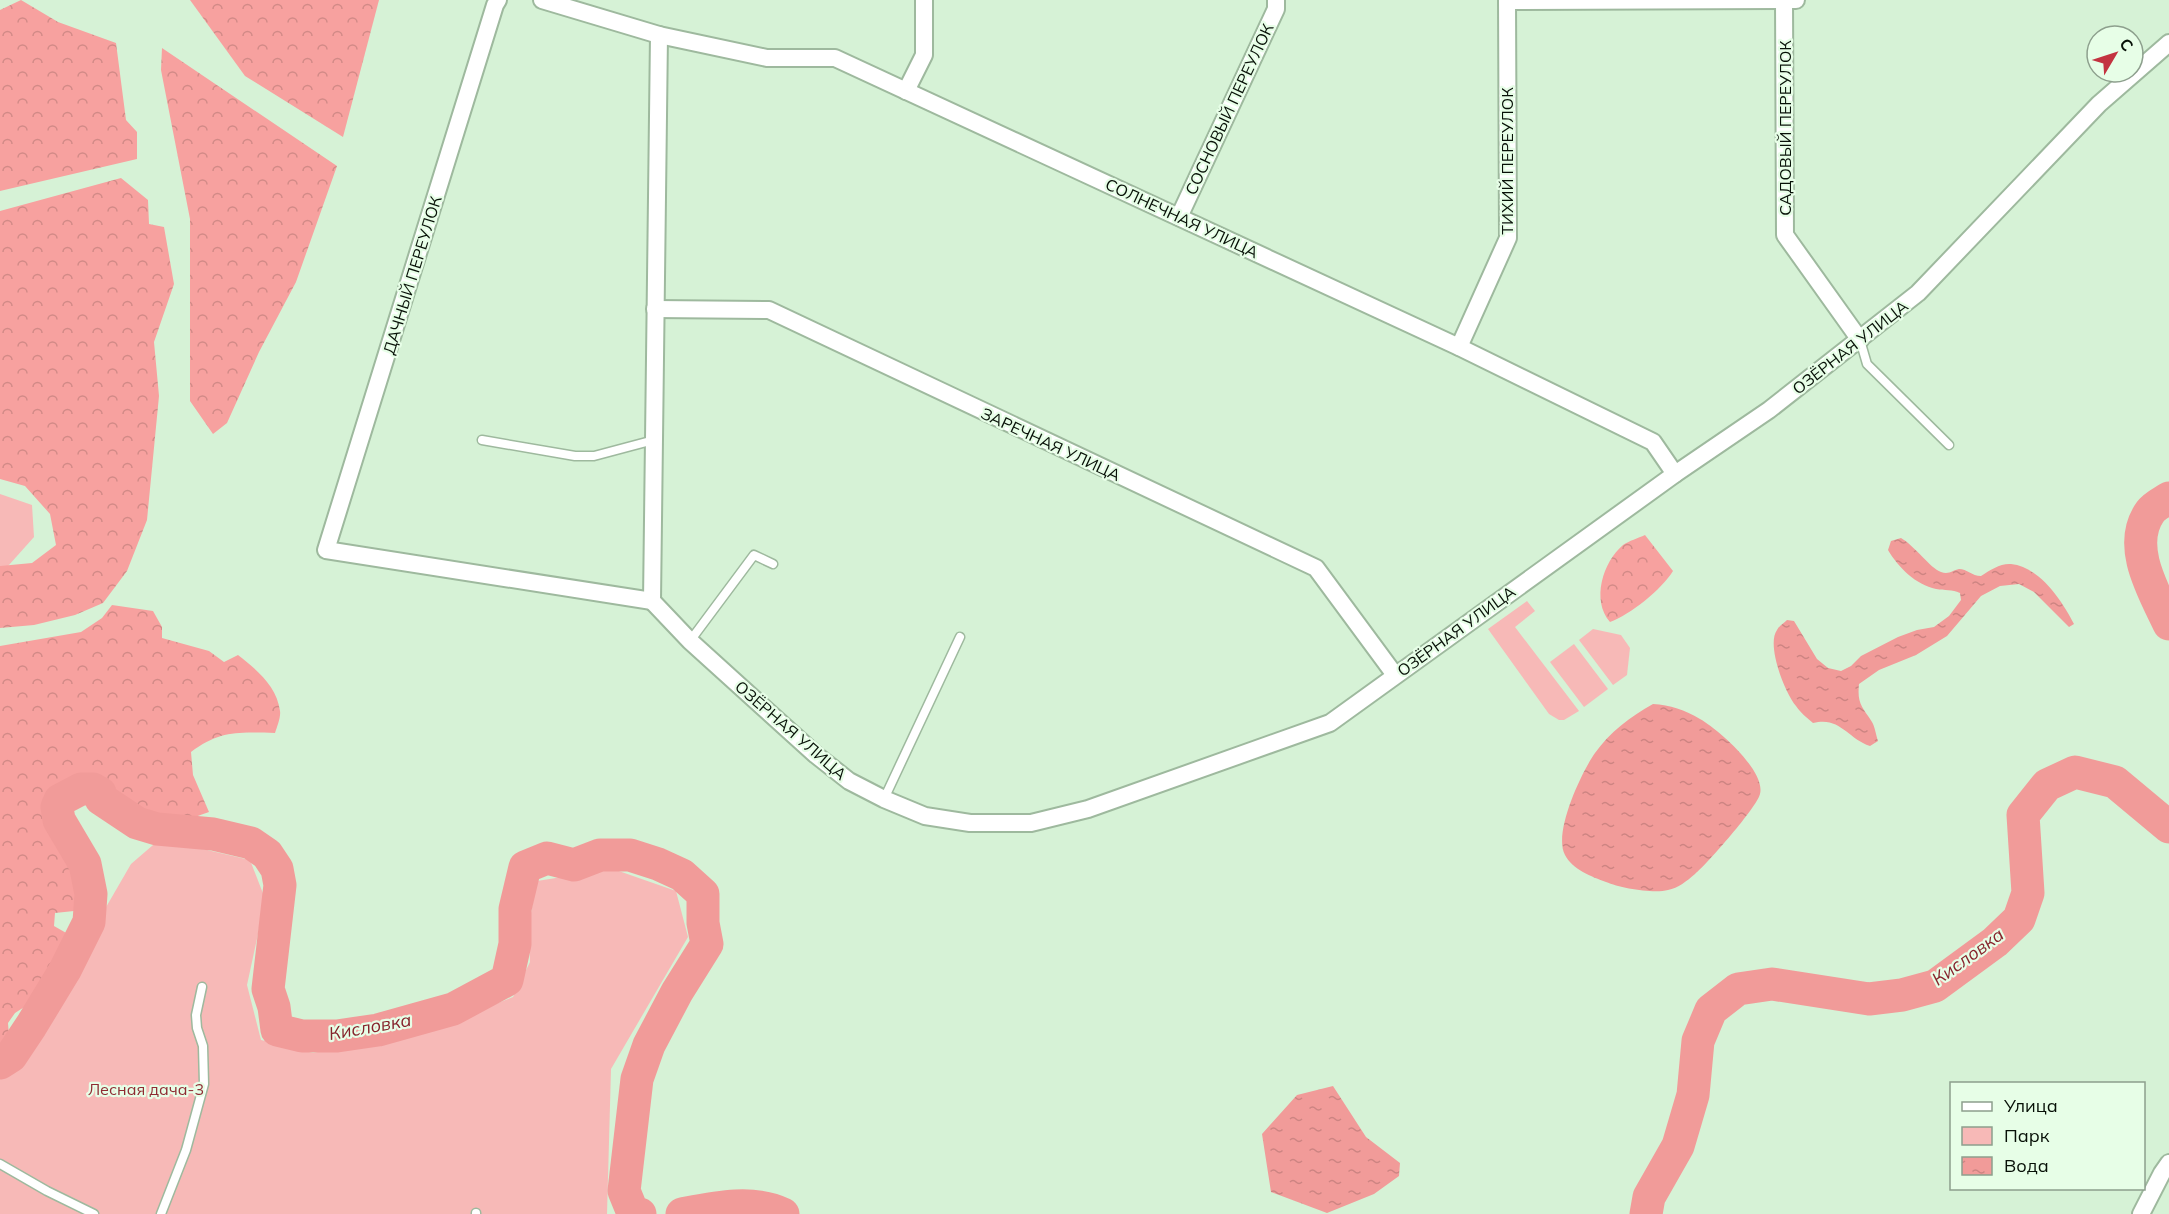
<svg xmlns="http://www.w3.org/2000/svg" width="2169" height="1214" font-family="Mulish,sans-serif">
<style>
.green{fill:#f7b9b7}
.forest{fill:url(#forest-crowns)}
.water{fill:url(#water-ripples)}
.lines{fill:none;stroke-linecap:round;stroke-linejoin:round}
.river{stroke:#f19b99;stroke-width:33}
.lane-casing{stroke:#9eb99e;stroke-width:11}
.street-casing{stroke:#9eb99e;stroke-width:20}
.lane{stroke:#fff;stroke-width:8}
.street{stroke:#fff;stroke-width:16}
.labels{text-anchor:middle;stroke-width:4.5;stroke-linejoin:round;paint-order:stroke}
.street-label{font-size:16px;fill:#071007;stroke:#e7fee7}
.park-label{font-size:16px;fill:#8e2b32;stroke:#e7fee7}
.water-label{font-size:18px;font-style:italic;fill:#86232b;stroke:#e7fee7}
</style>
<defs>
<pattern id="forest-crowns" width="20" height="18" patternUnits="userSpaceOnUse" patternTransform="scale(1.5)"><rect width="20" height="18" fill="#f7a19f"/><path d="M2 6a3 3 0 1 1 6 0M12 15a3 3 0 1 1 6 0" fill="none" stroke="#d28a87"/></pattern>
<pattern id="water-ripples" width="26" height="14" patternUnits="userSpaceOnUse" patternTransform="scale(1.5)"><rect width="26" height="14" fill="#f19b99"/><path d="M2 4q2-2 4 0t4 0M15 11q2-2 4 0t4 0" fill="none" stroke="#cd8482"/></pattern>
</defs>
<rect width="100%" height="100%" fill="#d6f2d6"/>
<g class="green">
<path d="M0,494L32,505L34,537L0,575Z"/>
<path d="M1527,601L1535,611L1515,627L1579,711L1564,720H1559L1549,714L1488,629Z"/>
<path d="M1593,629L1621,635L1630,648L1627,675L1613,685L1579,640Z"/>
<path d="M1574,644L1608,689L1584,707L1550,662Z"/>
<path d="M160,839L250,860L264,896L258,934L247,985L261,1040L313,1053L434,1028L513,997L530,962L529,923L537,881L613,869L676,891L688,937L611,1069L607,1214H0V1075L28,1042L131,864Z"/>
</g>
<g class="forest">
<path d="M21,0L58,22L116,43L126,120L137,132V159L0,191V10Z"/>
<path d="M190,0H379L343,137L245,76Z"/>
<path d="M162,48L337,166L296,282L259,352L227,423L213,434L190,401V219L161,70Z"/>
<path d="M121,178L148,200L149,224L164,227L174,284L154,342L159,396L147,520L127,571L103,603L75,615L34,625L0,628V566L32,563L56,545L50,514L25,486L0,479V211Z"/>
<path d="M1645,535L1673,571C1662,589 1630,615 1610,622C1591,600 1603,562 1623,545C1629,541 1638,538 1645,535Z"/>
<path d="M112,605L153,611L162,627V638L209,651L224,662L238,655C256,669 277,686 280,711C281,717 277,727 275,733C239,732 220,730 191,752L193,775L209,812C200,815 188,820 178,821C136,826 114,771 69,785C60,787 52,793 44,798L46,818L54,836L74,863L77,895L74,911L55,913L54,926L68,934L32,1002L15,1013L8,1023L9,1036L0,1052V646L81,632L102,618Z"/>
</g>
<g class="water">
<path d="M1901,538C1915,546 1930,568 1941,572C1949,575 1953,570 1959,569C1967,569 1972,576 1981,576C1990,570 2001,563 2011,564C2040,567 2062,601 2074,624L2069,627L2034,592L2019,584L2000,586L1981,596L1947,636L1916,655L1879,670L1859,684C1857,704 1862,706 1872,722C1875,727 1876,735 1878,741L1870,746C1847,738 1840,716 1813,723C1807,718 1800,712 1796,706C1785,693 1766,645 1777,630C1779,626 1784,623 1787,620L1794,621L1817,659L1828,668L1841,671L1851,666L1861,656L1898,637L1917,630L1934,627L1949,616L1961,600L1960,593C1952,589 1945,591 1936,589C1916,585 1898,567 1888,550L1891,541Z"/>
<path d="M1653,704C1670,705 1685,710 1700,719C1718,729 1766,771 1760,794C1757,807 1708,863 1695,874C1687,881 1678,888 1668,890C1654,894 1620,888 1606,882C1592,877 1572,869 1565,855C1553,833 1581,773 1595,753C1609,733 1631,716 1653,704Z"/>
<path d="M1333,1086L1366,1137L1400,1163L1399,1176L1374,1194L1327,1213L1271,1192L1262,1134L1297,1095Z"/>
</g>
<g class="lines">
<g class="river">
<path d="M2169,498C2163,502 2154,506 2150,512C2126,546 2154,592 2169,624"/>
<path d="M0,1063L11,1056L31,1026L65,970L89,922L91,894L85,864L59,820L57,807L60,800L81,789H93L100,793L101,799L137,823L157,829L213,834L251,843L267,854L277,869L280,885L268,989L274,1007L277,1030L302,1036H337L378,1030L453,1009L507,980L515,944V909L525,867L547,858L574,865L600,855H630L658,864L682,875L703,894V923L707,944L677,992L649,1045L637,1079L624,1191L633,1213L640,1214"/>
<path d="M682,1214C713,1208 753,1199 783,1214"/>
<path d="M1646,1214L1649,1197L1678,1146L1693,1095L1698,1041L1711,1010L1738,989L1772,984L1869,999L1902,995L1935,986L1995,942L2019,919L2028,893L2023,815L2047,785L2075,772L2115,782L2169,827"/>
</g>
<defs>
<g id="lane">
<path d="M1860,340L1867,364L1949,445"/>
<path d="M482,440L575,456H594L654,440"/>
<path d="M690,641L754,555L773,564"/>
<path d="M884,799L960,637"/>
<path d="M0,1164L47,1191L94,1214"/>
<path d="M161,1214L186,1150L204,1084L203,1046L197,1028L196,1015L202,987"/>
<path d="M476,1214V1213"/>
</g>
<g id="street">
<path d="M498,0L495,5L326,550L652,601"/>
<path d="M542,0L659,35L767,58H835L1459,347L1653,442L1675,474"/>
<path d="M1784,0L1785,235L1860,340"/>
<path d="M1507,1L1796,0"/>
<path d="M906,91L924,55V0"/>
<path d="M1179,217L1276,9V0"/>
<path d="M655,309L769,310L1316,568L1395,675"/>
<path d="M1459,347L1508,238L1507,0"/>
<path d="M652,601L690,641L816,755L849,781L884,799L925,816L970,823H1031L1088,809L1330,723L1675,474L1769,410L1918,293L2099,104L2169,43"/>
<path d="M652,601L659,35"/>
<path d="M2141,1214L2162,1173L2169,1163"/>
</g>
</defs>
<use href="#lane" class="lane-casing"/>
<use href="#street" class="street-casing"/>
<use href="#lane" class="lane"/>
<use href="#street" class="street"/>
</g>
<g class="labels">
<g class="street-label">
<text transform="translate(1229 109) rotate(-65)" y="6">СОСНОВЫЙ ПЕРЕУЛОК</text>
<text transform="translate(1785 128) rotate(-90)" y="6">САДОВЫЙ ПЕРЕУЛОК</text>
<text transform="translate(1507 161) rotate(-90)" y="6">ТИХИЙ ПЕРЕУЛОК</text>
<text transform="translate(1182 218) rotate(25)" y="6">СОЛНЕЧНАЯ УЛИЦА</text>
<text transform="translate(412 275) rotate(-73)" y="6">ДАЧНЫЙ ПЕРЕУЛОК</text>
<text transform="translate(1850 347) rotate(-38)" y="6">ОЗЁРНАЯ УЛИЦА</text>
<text transform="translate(1051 444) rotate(25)" y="6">ЗАРЕЧНАЯ УЛИЦА</text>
<text transform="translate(1456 631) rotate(-36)" y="6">ОЗЁРНАЯ УЛИЦА</text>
<text transform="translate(791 730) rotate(41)" y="6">ОЗЁРНАЯ УЛИЦА</text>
</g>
<g class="park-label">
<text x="146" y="1095">Лесная дача-3</text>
</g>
<g class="water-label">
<text transform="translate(1968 957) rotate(-36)" y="6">Кисловка</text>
<text transform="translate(370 1027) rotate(-10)" y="6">Кисловка</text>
</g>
</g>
<rect x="1950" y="1082" width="195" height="108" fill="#e7fee7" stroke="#8d9f8d" stroke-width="1.5"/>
<rect x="1962" y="1102" width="30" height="9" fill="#ffffff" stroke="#8d9f8d" stroke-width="1.5"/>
<text x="2004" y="1112" font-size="18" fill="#071007">Улица</text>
<rect x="1962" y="1127" width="30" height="18" fill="#f7b9b7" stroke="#8d9f8d" stroke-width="1.5"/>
<text x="2004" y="1142" font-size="18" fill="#071007">Парк</text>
<rect x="1962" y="1157" width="30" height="18" fill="url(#water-ripples)" stroke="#8d9f8d" stroke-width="1.5"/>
<text x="2004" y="1172" font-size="18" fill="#071007">Вода</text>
<g transform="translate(2115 54) rotate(51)"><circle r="28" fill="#e7fee7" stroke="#8d9f8d" stroke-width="1.5"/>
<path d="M0-4.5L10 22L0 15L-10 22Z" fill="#c33340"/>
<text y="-9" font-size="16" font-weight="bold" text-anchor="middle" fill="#071007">С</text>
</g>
</svg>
